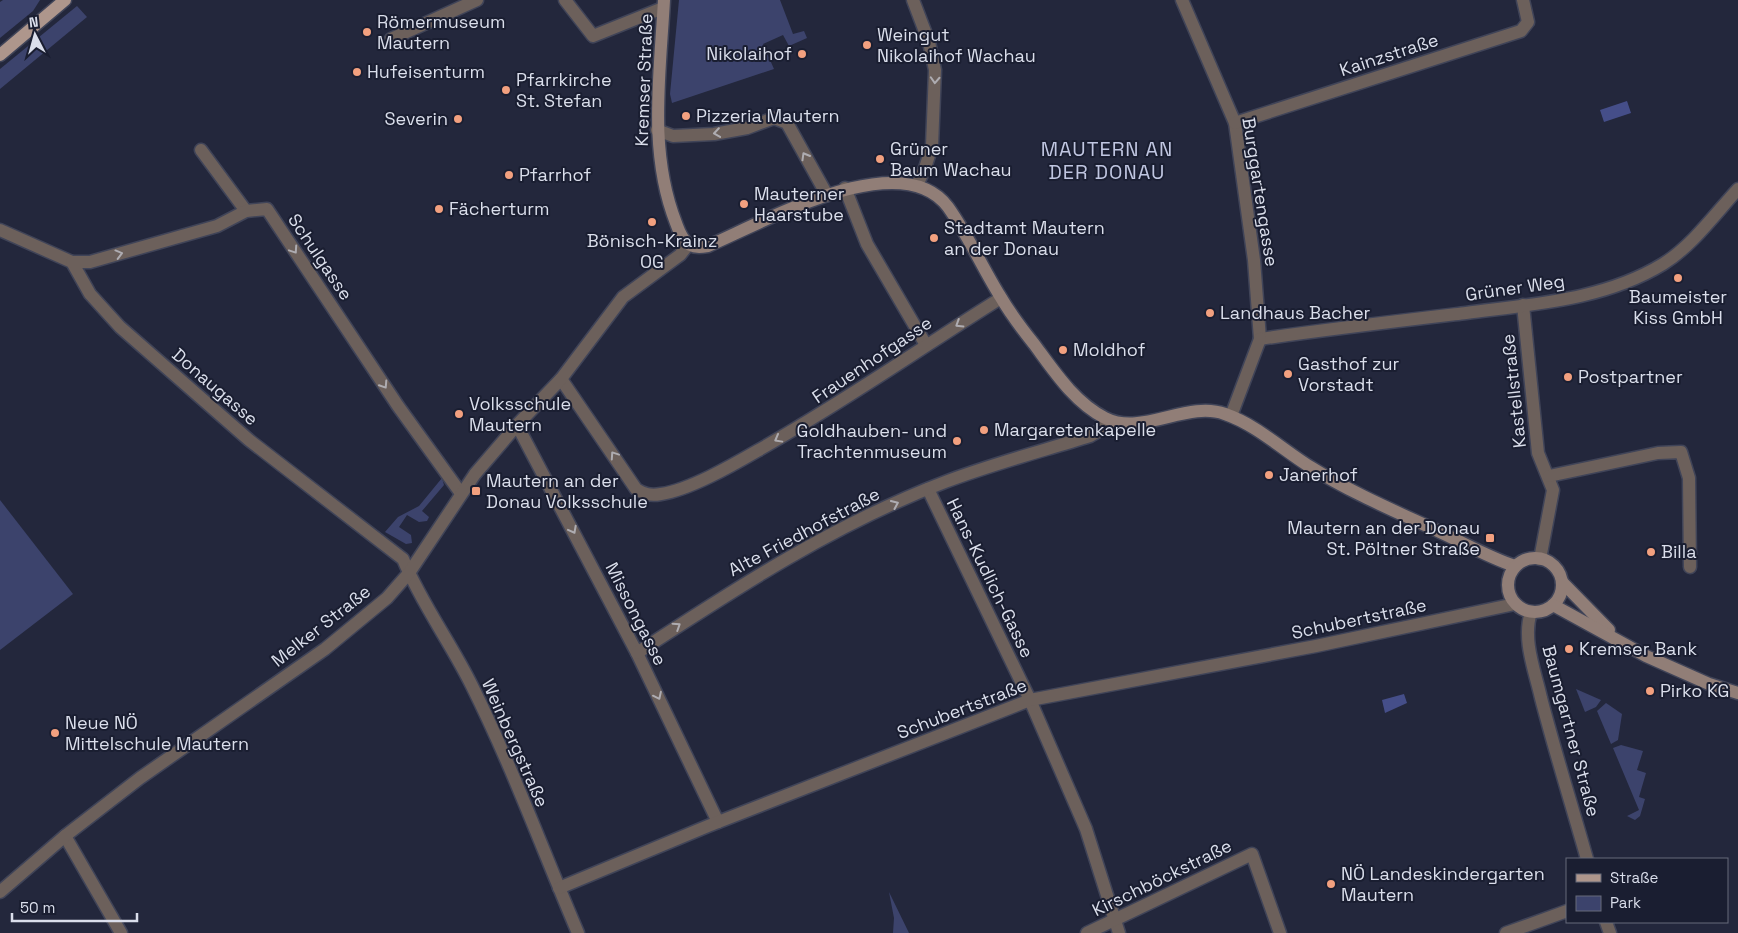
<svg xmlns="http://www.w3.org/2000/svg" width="1738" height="933" font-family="'Space Grotesk',sans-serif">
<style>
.green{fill:#3c436c}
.water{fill:#454e89}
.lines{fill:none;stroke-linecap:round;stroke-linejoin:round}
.minor-casing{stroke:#404458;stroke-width:15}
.tertiary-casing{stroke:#404458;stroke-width:15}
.secondary-casing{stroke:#404458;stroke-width:15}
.primary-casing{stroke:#404458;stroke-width:15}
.minor{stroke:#6c605b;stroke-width:12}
.tertiary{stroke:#6c605b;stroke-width:12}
.secondary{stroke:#917e77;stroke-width:12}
.primary{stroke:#ae968c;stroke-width:12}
.oneway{stroke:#aeacb1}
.poi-dot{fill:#f2a07f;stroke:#1a1e31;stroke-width:2}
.labels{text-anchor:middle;stroke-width:4;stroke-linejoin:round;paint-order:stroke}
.poi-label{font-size:18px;fill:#dadeeb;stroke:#1a1e31;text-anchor:start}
.street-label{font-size:18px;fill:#dadeeb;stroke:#1a1e31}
.quarter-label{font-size:20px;letter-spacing:1px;fill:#c0c6e1;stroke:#1a1e31}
</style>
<rect width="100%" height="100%" fill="#23273c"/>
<g class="green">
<path d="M3,0H40L33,11L0,38V2Z"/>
<path d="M679,0H780L793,34L804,31L807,38L789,46L783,35L763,44L774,69L672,103L670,94Z"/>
<path d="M77,6L87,17L0,89V69Z"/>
<path d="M442,478L444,485L422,511L429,517L427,521L419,522L407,515L399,527L411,535L412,543L406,544L385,532L398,517L419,506Z"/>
<path d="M0,500L73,594L0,650Z"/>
<path d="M1576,689L1601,700L1596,707L1585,712Z"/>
<path d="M1606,703L1622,714L1618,740L1611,744L1597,711Z"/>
<path d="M1621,745L1643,751L1637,770L1646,773L1639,797L1645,799L1640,816L1635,820L1627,816L1639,810L1613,748Z"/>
<path d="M889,892L909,933H893L894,918Z"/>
</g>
<g class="water">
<path d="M1627,101L1631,113L1604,122L1600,110Z"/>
<path d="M1404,694L1407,703L1385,713L1382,700Z"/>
</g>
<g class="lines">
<defs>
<g id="minor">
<path d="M565,0L593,36L663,8"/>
<path d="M913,0L929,42L935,70L932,146L925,168L917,185"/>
<path d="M1182,0L1235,123L1254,260L1260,339"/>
<path d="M391,39L477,0"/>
<path d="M1235,123L1521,31L1528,22L1523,0"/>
<path d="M657,130L673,136L714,134L747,128L774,118L787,123L827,195"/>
<path d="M201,150L246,211"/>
<path d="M845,188L867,244L926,345"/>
<path d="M0,230L72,262L90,294L120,327L249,440L403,559C421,603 451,643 472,686C512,766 543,851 578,933"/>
<path d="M72,262H90L217,226L246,211L267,209L398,406L460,492"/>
<path d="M1523,305L1538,453L1553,490L1540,559"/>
<path d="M1260,339C1329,329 1398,321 1466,313C1534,304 1604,300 1663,264C1692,246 1715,214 1738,189"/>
<path d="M561,379L636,489C644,494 650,496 661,494C689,490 731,466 757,451C841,404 919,349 1001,298"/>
<path d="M1231,416L1260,339"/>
<path d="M517,425L637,653L718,822"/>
<path d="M1549,476L1658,453L1681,452L1689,478L1690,567"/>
<path d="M928,489L1030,700L1086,829L1119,933"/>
<path d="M637,653C735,589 834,524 945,482C992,464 1042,451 1090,436L1102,429L1106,419"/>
<path d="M65,836L121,933"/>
<path d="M559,888L708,826L1030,700L1316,646L1515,604"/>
<path d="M1087,933L1252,854L1280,933"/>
<path d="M1506,933L1567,911"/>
</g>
<g id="tertiary">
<path d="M1531,612C1522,640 1535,671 1541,698C1555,752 1572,806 1587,859"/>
<path d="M0,892L65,836L140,778L325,649L387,598L409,573L475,474L517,425L561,379L623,297L680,255L688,245"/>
<path d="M1606,922L1610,933"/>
</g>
<g id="secondary">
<path d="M664,0C660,75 648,152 676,223C679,231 682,241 690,245C696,248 702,247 708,246C764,222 901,144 948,207C968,235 982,267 1000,296C1010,313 1022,329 1034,344C1054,371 1074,402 1105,418C1142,437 1187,400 1225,414C1257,425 1284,451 1312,468C1352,493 1397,512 1440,532C1464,543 1490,558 1515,566"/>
<circle cx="1535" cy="585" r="27"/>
<path d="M1562,582L1609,630"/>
<path d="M1553,605L1646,656L1709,684L1738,693"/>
</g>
<path id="primary" d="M0,55L65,0"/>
</defs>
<use href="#minor" class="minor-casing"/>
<use href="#tertiary" class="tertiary-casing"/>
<use href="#secondary" class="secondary-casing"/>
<use href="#primary" class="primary-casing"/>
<use href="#minor" class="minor"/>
<use href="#tertiary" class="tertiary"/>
<use href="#secondary" class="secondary"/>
<use href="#primary" class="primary"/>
</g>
<defs><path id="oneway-chevron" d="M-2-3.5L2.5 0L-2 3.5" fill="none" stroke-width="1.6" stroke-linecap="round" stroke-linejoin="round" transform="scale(1.25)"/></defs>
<g class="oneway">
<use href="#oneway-chevron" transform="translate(935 80) rotate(93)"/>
<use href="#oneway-chevron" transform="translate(717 133) rotate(172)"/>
<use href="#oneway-chevron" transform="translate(805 156) rotate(-120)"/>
<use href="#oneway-chevron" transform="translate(294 250) rotate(56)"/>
<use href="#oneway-chevron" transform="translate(119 254) rotate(-15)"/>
<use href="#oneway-chevron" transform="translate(959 324) rotate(148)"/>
<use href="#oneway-chevron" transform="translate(384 385) rotate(57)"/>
<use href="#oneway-chevron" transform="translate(778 439) rotate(151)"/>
<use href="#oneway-chevron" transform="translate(614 455) rotate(-124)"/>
<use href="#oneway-chevron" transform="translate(895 504) rotate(-24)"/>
<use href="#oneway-chevron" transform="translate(573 530) rotate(62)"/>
<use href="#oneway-chevron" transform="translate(677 626) rotate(-33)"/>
<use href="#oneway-chevron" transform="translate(658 696) rotate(64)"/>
</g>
<g class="poi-dot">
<circle cx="367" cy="32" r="5"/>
<circle cx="867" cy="45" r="5"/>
<circle cx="802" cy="54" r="5"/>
<circle cx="357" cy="72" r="5"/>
<circle cx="506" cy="90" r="5"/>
<circle cx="686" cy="116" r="5"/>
<circle cx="458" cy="119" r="5"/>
<circle cx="880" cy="159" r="5"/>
<circle cx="509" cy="175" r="5"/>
<circle cx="744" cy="204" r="5"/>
<circle cx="439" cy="209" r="5"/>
<circle cx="652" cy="222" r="5"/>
<circle cx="934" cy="238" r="5"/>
<circle cx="1678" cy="278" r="5"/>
<circle cx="1210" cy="313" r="5"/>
<circle cx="1063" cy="350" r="5"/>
<circle cx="1288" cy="374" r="5"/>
<circle cx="1568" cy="377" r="5"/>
<circle cx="459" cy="414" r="5"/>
<circle cx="984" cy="430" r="5"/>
<circle cx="957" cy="441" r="5"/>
<circle cx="1269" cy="475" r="5"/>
<rect x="471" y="486" width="10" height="10" rx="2.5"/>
<rect x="1485" y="533" width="10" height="10" rx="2.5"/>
<circle cx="1651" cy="552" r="5"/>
<circle cx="1569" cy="649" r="5"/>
<circle cx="1650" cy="691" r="5"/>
<circle cx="55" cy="733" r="5"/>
<circle cx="1331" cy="884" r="5"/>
</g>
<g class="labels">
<g class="poi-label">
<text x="377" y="28">Römermuseum<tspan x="377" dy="21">Mautern</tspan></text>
<text x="877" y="41">Weingut<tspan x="877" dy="21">Nikolaihof Wachau</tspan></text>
<text x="792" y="60" text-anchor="end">Nikolaihof</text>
<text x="367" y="78">Hufeisenturm</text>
<text x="516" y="86">Pfarrkirche<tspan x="516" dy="21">St. Stefan</tspan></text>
<text x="696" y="122">Pizzeria Mautern</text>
<text x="448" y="125" text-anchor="end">Severin</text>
<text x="890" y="155">Grüner<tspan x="890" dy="21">Baum Wachau</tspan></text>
<text x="519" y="181">Pfarrhof</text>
<text x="754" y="200">Mauterner<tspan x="754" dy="21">Haarstube</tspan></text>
<text x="449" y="215">Fächerturm</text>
<text x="944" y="234">Stadtamt Mautern<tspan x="944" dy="21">an der Donau</tspan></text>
<text x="652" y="247" text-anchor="middle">Bönisch-Krainz<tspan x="652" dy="21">OG</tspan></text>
<text x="1678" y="303" text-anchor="middle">Baumeister<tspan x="1678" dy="21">Kiss GmbH</tspan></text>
<text x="1220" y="319">Landhaus Bacher</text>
<text x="1073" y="356">Moldhof</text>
<text x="1298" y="370">Gasthof zur<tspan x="1298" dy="21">Vorstadt</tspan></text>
<text x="1578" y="383">Postpartner</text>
<text x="469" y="410">Volksschule<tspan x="469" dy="21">Mautern</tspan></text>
<text x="994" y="436">Margaretenkapelle</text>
<text x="947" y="437" text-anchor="end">Goldhauben- und<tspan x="947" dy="21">Trachtenmuseum</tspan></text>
<text x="1279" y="481">Janerhof</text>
<text x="486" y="487">Mautern an der<tspan x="486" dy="21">Donau Volksschule</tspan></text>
<text x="1480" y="534" text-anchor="end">Mautern an der Donau<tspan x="1480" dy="21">St. Pöltner Straße</tspan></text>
<text x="1661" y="558">Billa</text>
<text x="1579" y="655">Kremser Bank</text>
<text x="1660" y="697">Pirko KG</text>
<text x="65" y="729">Neue NÖ<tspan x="65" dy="21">Mittelschule Mautern</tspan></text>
<text x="1341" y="880">NÖ Landeskindergarten<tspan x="1341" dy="21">Mautern</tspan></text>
</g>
<g class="street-label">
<text transform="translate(1389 55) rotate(-18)" y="6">Kainzstraße</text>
<text transform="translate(644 80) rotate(-88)" y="6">Kremser Straße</text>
<text transform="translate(1260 192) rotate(81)" y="6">Burggartengasse</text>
<text transform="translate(320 257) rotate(56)" y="6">Schulgasse</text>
<text transform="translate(1515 288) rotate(-8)" y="6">Grüner Weg</text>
<text transform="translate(872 360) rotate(-34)" y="6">Frauenhofgasse</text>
<text transform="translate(215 387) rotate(41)" y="6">Donaugasse</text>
<text transform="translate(1514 391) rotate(-96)" y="6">Kastellstraße</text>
<text transform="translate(804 532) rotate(-28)" y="6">Alte Friedhofstraße</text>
<text transform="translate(990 578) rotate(64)" y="6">Hans-Kudlich-Gasse</text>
<text transform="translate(636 614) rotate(63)" y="6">Missongasse</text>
<text transform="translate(1359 619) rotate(-12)" y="6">Schubertstraße</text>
<text transform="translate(321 626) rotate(-38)" y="6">Melker Straße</text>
<text transform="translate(962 709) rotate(-21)" y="6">Schubertstraße</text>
<text transform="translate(1571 731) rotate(75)" y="6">Baumgartner Straße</text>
<text transform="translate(515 743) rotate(66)" y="6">Weinbergstraße</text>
<text transform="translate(1162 878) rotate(-26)" y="6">Kirschböckstraße</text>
</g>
<g class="quarter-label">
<text x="1107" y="156">MAUTERN AN<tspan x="1107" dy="23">DER DONAU</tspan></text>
</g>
</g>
<rect x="1566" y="858" width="162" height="65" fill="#1a1e31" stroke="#676b7b"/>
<rect x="1576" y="874" width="25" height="8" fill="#ae968c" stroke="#676b7b"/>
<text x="1610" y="883" font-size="15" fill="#dadeeb">Straße</text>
<rect x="1576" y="896" width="25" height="15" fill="#3c436c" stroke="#676b7b"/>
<text x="1610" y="908" font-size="15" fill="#dadeeb">Park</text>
<g transform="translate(35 35) rotate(354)" stroke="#1a1e31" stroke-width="4" paint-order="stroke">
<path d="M0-4L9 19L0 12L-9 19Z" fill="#dadeeb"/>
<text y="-8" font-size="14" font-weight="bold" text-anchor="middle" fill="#dadeeb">N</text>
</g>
<path d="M12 913v8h125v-8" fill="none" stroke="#dadeeb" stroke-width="2.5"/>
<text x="20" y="913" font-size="15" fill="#dadeeb" stroke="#1a1e31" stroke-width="4" paint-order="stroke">50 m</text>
</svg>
